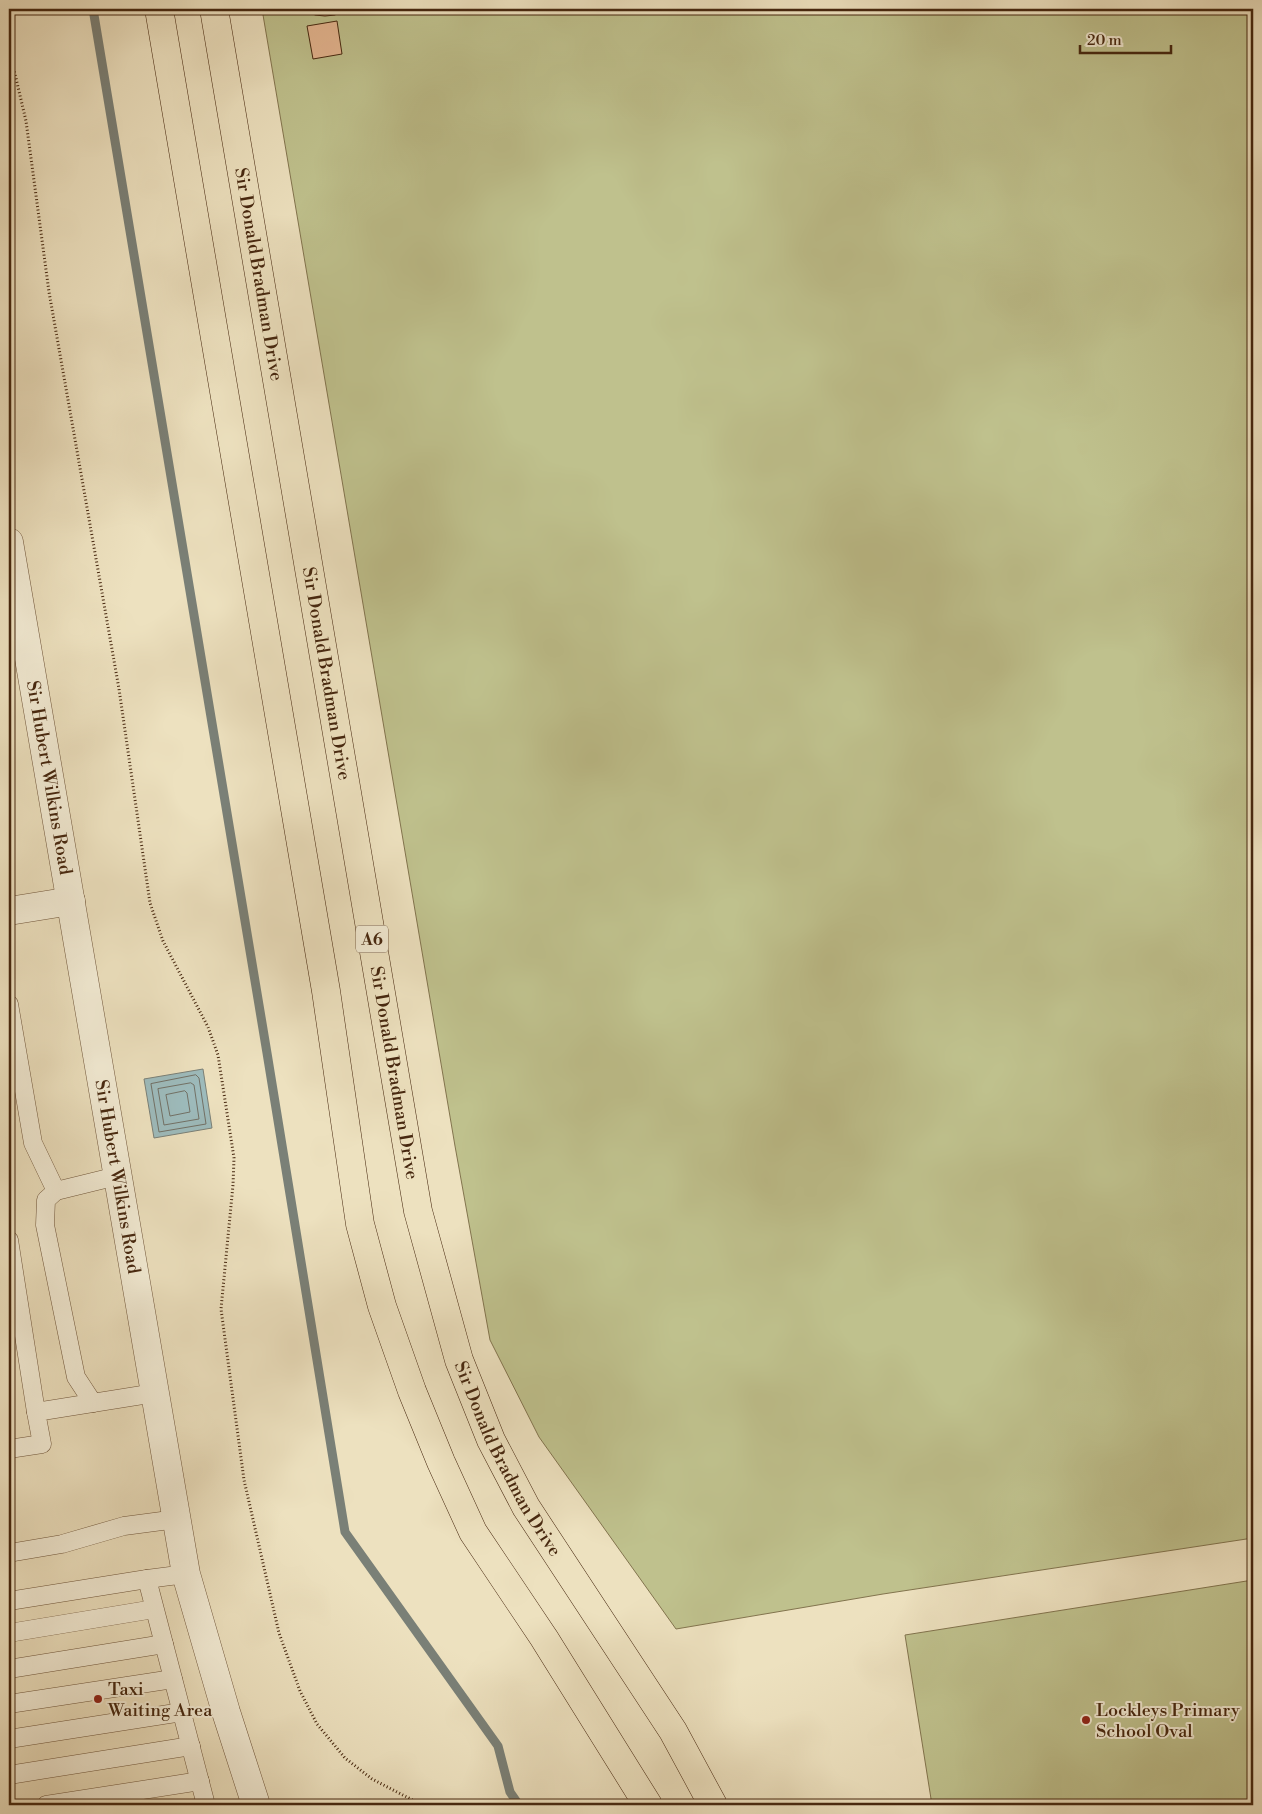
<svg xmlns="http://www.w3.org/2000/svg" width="1262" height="1814" font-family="'Libre Bodoni',serif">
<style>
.green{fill:#bfc18d;stroke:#82744e}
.water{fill:#9dbbbc;stroke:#7a8077}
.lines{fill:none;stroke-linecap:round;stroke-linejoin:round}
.shore{stroke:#727166;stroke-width:1}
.stream{stroke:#7a8077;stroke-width:9}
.building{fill:#e5b691;stroke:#46270f}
.lane-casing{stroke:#70563b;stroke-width:19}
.street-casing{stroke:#70563b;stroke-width:29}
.primary-casing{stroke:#46270f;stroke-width:29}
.path{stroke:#46270f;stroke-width:3;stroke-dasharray:1 2.5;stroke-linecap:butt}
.lane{stroke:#f3ecd5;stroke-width:18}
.street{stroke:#f3ecd5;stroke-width:28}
.primary{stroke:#ede1bf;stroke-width:28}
.poi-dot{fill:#8f2418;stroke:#f3ecd5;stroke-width:2}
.labels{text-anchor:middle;stroke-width:4;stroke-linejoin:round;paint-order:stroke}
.shield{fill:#f3ecd5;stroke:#7a624a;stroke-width:1}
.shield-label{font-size:16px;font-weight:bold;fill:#46270f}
.street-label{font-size:18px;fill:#46270f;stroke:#f3ecd5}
.poi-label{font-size:18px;fill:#46270f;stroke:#f3ecd5;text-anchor:start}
</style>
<rect width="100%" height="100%" fill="#ede1bf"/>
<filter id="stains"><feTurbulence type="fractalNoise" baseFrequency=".004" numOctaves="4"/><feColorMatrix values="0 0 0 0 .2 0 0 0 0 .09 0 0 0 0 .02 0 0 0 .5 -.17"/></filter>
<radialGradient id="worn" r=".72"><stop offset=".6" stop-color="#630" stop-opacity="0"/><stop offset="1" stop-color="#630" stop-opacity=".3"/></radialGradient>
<g class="green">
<path d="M262,9H1253V1538L883,1594L676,1629L539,1437L490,1340L455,1146Z"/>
<path d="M1253,1580V1805H932L905,1635Z"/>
</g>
<path class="water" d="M203,1069L212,1128L154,1138L144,1079Z"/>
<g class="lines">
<g class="shore">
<path d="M196,1075L199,1078L206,1124L159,1132L151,1084Z"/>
<path d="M191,1083L194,1085L199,1119L164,1125L158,1089Z"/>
<path d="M185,1091L187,1093L190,1112L170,1116L166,1095Z"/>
</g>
<path class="stream" d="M93,9L267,1053L345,1532L498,1746L510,1792L519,1805"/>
</g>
<g class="building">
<path d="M305,9H344L335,15L325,16L315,15Z"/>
<path d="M337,21L342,54L313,59L307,26Z"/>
</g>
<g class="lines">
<defs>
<g id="lane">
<path d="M9,1004L33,1143L56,1191"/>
<path d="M9,1240L36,1412"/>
<path d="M93,1403L76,1377L45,1225L46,1200L56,1191L117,1176"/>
<path d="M9,1449L42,1444L36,1412L155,1393"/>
<path d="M9,1553L62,1544L124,1526L177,1519"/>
<path d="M186,1574L147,1579L206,1805"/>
<path d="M9,1601L147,1579"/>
<path d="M9,1633L154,1609"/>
<path d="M9,1669L164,1644"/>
<path d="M9,1704L173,1679"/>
<path d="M9,1739L182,1712"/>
<path d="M9,1775L191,1746"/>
<path d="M46,1805L200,1781"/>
</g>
<g id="street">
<path id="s1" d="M9,542L186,1574L226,1712L256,1805"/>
<path d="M9,911L71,901"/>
</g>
<g id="primary">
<path d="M159,9L326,991L360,1224L382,1306L412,1391L441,1462L473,1532L544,1638L648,1805"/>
<path id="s2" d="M214,9L418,1211L459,1360L491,1440L526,1507L673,1731L713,1805"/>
</g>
</defs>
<use href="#lane" class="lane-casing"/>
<use href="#street" class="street-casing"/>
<use href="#primary" class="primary-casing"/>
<path class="path" d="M9,55L15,74L26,121L49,292L119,689L150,903L163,941L208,1027L218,1055L234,1158L233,1185L221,1309L244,1480L279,1633L300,1691L317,1724L345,1758L372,1779L422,1805"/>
<use href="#lane" class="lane"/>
<use href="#street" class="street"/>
<use href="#primary" class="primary"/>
</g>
<g class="poi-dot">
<circle cx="98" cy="1699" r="5"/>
<circle cx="1086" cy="1720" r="5"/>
</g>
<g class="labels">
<rect class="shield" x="356" y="925.5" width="32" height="27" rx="4"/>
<g class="shield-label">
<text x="372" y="945">A6</text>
</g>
<g class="street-label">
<text dy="6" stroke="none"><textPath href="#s2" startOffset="269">Sir Donald Bradman Drive</textPath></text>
<text dy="6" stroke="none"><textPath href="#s2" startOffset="674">Sir Donald Bradman Drive</textPath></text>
<text dy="6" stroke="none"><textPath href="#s1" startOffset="239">Sir Hubert Wilkins Road</textPath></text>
<text dy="6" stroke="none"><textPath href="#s2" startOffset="1079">Sir Donald Bradman Drive</textPath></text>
<text dy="6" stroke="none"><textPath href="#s1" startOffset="644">Sir Hubert Wilkins Road</textPath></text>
<text dy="6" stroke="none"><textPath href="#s2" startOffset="1484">Sir Donald Bradman Drive</textPath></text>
</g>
<g class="poi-label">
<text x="108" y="1695">Taxi<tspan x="108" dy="21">Waiting Area</tspan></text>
<text x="1096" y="1716">Lockleys Primary<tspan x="1096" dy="21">School Oval</tspan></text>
</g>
</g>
<rect width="1262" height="1814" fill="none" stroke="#ede1bf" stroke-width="30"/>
<rect x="10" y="10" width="1242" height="1794" fill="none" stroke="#46270f" stroke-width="2.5"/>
<rect x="15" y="15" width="1232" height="1784" fill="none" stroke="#46270f"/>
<path d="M1080 45v8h91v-8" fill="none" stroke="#46270f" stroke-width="2.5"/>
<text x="1087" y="45" font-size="15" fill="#46270f" stroke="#f3ecd5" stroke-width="4" paint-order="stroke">20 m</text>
<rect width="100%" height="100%" filter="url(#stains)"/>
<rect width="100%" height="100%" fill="url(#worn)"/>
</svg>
